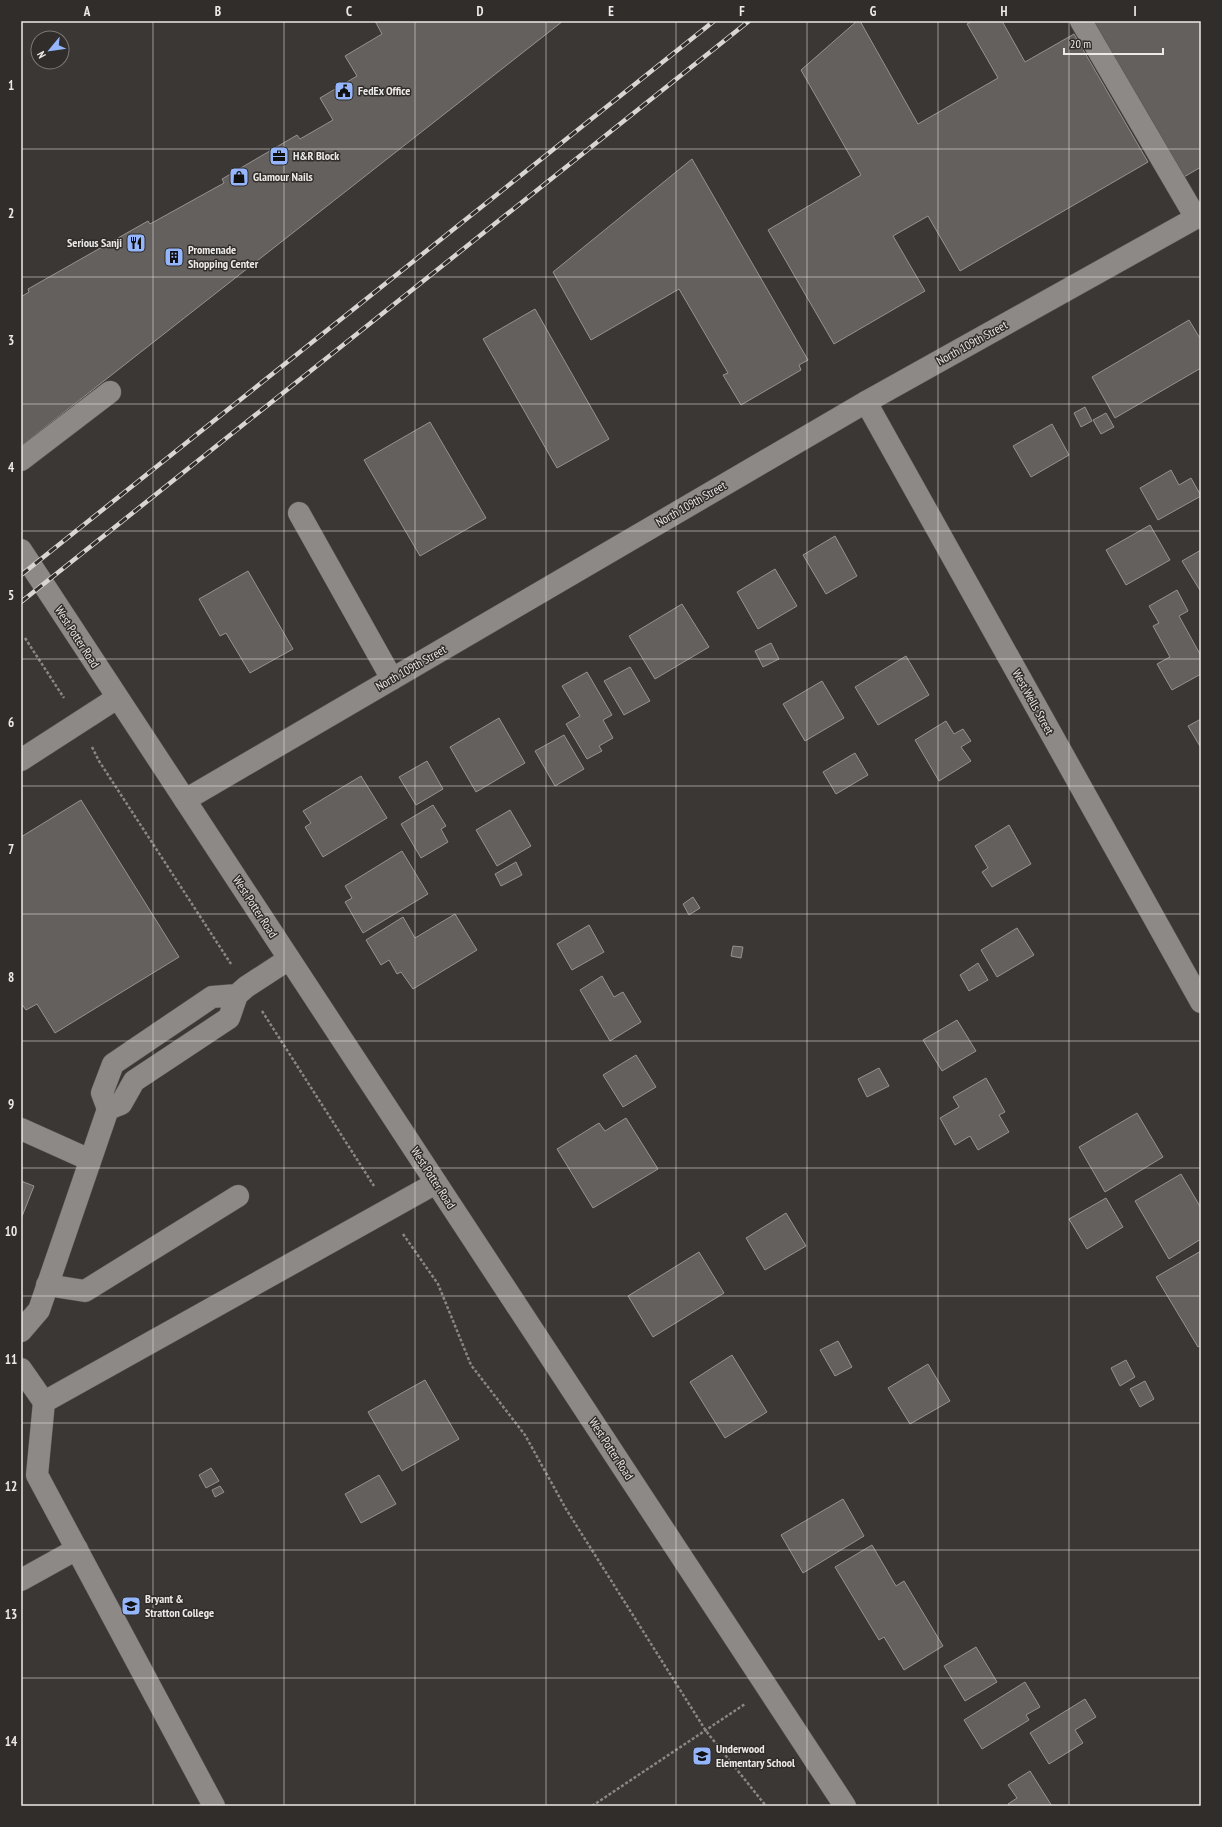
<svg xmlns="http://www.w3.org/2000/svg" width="1222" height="1827" font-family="'PT Sans Narrow',sans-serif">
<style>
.building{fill:#64605e;stroke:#969290}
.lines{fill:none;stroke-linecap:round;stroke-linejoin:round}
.minor-casing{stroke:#565351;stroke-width:23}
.path{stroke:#898785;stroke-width:2.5;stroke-dasharray:3 2;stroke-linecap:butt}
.minor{stroke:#8d8987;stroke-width:22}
.rail-casing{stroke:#d8d6d4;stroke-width:4.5}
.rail{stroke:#302d2b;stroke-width:3;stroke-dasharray:9;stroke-linecap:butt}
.grid{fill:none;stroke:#eceae8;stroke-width:1;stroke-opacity:0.55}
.labels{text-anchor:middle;stroke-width:3;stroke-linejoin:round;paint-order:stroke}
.poi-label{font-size:12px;font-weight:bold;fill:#eceae8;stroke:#302d2b;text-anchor:start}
.street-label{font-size:12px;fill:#eceae8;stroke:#302d2b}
.neatline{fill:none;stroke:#eceae8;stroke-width:1.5}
.grid-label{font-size:13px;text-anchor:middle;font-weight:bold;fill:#eceae8}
</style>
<rect width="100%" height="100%" fill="#3a3735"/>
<g class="building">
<path d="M375,21H563L21,446V297L29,292L28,289L148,221L150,224L224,183L222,179L297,135L300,139L333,120L320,98L357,76L345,56L382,34Z"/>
<path d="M857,21H860L918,124L998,78L967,24L973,21H1002L1025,62L1074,34L1148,162L960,271L928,216L893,236L925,291L834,344L768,230L861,175L801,70Z"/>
<path d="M1091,21H1201V167L1177,181Z"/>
<path d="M692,159L808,360L799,365L801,370L741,405L723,375L728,373L679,289L591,340L553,272Z"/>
<path d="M535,309L609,439L557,468L483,339Z"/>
<path d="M1189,320L1201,340V368L1115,418L1092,377Z"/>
<path d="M1085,407L1092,421L1081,427L1074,413Z"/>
<path d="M1106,413L1114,427L1101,434L1093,420Z"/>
<path d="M430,422L486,518L420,556L364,460Z"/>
<path d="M1052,424L1069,455L1031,477L1013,446Z"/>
<path d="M1171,470L1179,485L1191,478L1201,496L1158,520L1140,488Z"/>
<path d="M1150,525L1170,560L1126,585L1106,550Z"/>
<path d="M835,536L857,576L826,594L803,555Z"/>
<path d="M1201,550V592L1182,561Z"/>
<path d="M775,569L797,606L758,629L737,592Z"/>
<path d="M248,571L293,649L250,673L226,633L220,636L199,599Z"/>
<path d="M1177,590L1188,611L1179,616L1201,656V674L1172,690L1157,664L1170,657L1153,626L1159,623L1149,606Z"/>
<path d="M682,604L709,647L655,679L629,636Z"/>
<path d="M771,643L779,659L763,667L755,651Z"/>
<path d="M906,656L929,695L878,725L855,687Z"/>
<path d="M630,667L650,701L624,715L604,681Z"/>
<path d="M587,672L612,715L603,720L613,738L599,746L602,751L587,759L566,724L580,716L562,686Z"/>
<path d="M822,681L844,718L805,741L783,704Z"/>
<path d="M499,718L525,763L476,792L450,747Z"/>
<path d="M1201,719V748L1188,726Z"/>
<path d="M946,721L954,734L963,729L971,741L961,747L971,761L939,781L915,740Z"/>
<path d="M564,735L584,769L555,786L535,751Z"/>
<path d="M855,753L868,775L836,794L823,772Z"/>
<path d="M427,761L443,789L416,805L399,777Z"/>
<path d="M361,776L387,818L323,857L305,827L311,823L303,811Z"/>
<path d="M81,800L179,957L55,1033L37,1004L26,1010L21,1003V837Z"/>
<path d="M433,805L446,826L441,829L448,842L421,858L401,824Z"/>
<path d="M510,810L531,846L497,866L476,830Z"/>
<path d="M1009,825L1031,864L992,887L982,872L988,868L975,846Z"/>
<path d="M402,851L428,894L363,933L345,902L352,898L345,886Z"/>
<path d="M516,862L522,875L501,886L495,874Z"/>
<path d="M693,897L700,908L689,915L683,904Z"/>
<path d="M455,914L477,950L413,989L401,972L397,974L389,960L381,965L366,940L403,917L415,938Z"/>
<path d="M589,925L604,952L572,970L557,944Z"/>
<path d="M1017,928L1034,955L997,977L981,950Z"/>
<path d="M733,946L743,947L741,958L731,956Z"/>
<path d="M978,963L988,980L969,991L960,975Z"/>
<path d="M602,976L614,997L623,992L641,1022L610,1041L580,990Z"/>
<path d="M957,1020L976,1051L942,1071L923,1040Z"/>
<path d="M636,1055L656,1087L623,1107L603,1075Z"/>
<path d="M879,1068L889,1086L867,1097L858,1079Z"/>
<path d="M986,1078L1005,1112L999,1115L1009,1132L978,1150L970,1136L955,1145L940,1118L959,1107L953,1097Z"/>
<path d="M1137,1113L1163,1157L1105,1192L1079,1147Z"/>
<path d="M626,1118L658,1169L593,1208L557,1149L599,1123L605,1131Z"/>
<path d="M1181,1174L1201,1208V1239L1169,1259L1135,1201Z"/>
<path d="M21,1181L34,1186L21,1219Z"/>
<path d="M1106,1198L1123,1227L1087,1249L1069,1219Z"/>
<path d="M786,1213L806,1246L765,1270L746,1238Z"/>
<path d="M1201,1251V1345L1198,1347L1156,1277Z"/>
<path d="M699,1252L724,1293L653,1337L628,1296Z"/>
<path d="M838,1341L852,1367L835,1376L820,1350Z"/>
<path d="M732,1355L767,1412L725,1438L690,1382Z"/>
<path d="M1126,1360L1135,1377L1120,1386L1111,1368Z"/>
<path d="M928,1364L950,1401L910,1424L888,1388Z"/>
<path d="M425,1380L459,1439L402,1471L368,1412Z"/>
<path d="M1145,1381L1154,1399L1140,1407L1130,1389Z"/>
<path d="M211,1468L219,1481L206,1488L199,1475Z"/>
<path d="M379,1475L396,1504L361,1523L345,1494Z"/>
<path d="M220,1486L224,1492L215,1497L212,1490Z"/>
<path d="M843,1499L864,1536L803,1573L781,1535Z"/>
<path d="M872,1545L896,1586L904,1581L943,1646L904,1670L884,1637L879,1640L835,1567Z"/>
<path d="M976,1647L997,1682L965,1701L944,1666Z"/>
<path d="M1025,1682L1040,1707L1026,1715L1029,1720L982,1749L964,1720Z"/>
<path d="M1085,1699L1096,1717L1075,1730L1083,1743L1049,1764L1030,1733Z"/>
<path d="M1030,1771L1052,1806H1010L1008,1804L1017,1798L1008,1785Z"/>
</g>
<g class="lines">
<defs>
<g id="minor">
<path d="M1081,21L1196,218"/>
<path d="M866,402L1201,1002"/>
<path d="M21,460L110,392"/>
<path d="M299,513L392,679"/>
<path d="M21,550L845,1806"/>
<path d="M21,760L117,698"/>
<path d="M185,800L866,402L1201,215"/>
<path d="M237,995L212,997L113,1064L102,1093L108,1109L121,1104L134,1081L229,1018L237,995L246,987L289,959"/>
<path d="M21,1129L90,1160"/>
<path d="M47,1285L85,1291L238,1196"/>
<path d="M21,1331L39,1310L108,1109"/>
<path d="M21,1369L44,1402"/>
<path d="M21,1580L77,1549"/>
<path d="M214,1806L37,1475L44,1402L436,1183"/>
</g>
</defs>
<use href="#minor" class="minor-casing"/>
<g class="path">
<path d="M25,638L64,698"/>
<path d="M92,747L99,761L231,964"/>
<path d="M262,1011L374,1186"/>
<path d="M403,1234L438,1284L471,1365L525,1435L566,1509L706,1731L766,1806"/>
<path d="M592,1806L745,1704"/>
</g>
<use href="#minor" class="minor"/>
<defs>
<g id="rail">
<path d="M21,575L714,21"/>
<path d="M21,602L749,21"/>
</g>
</defs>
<use href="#rail" class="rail-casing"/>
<use href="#rail" class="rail"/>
</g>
<path class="grid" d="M153,21V1806M284,21V1806M415,21V1806M546,21V1806M676,21V1806M807,21V1806M938,21V1806M1069,21V1806M21,149H1201M21,277H1201M21,404H1201M21,531H1201M21,659H1201M21,786H1201M21,914H1201M21,1041H1201M21,1168H1201M21,1296H1201M21,1423H1201M21,1550H1201M21,1678H1201"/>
<defs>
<symbol id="civic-square" viewBox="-11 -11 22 22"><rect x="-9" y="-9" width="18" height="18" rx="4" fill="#95b6fd" stroke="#302d2b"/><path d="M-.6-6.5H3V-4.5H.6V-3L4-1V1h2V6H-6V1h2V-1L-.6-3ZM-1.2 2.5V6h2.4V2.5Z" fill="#111"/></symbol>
<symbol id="office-square" viewBox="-11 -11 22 22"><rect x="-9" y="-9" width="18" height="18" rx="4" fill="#95b6fd" stroke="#302d2b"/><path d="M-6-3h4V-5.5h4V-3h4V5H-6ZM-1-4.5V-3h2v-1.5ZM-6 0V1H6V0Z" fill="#111"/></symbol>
<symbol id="shop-square" viewBox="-11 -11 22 22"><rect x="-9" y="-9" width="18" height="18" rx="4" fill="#95b6fd" stroke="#302d2b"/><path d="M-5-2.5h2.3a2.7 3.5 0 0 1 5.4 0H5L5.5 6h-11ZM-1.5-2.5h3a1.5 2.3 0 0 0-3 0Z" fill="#111"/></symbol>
<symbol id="restaurant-square" viewBox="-11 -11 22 22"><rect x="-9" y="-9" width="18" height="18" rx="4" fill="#95b6fd" stroke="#302d2b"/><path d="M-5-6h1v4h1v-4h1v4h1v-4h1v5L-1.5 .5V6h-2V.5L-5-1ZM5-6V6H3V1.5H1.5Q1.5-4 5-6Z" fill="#111"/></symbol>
<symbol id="building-square" viewBox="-11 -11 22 22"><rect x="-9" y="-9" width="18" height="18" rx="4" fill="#95b6fd" stroke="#302d2b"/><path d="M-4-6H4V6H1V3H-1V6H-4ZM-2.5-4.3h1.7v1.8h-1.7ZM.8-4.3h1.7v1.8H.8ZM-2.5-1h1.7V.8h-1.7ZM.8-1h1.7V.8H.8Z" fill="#111"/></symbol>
<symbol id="university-square" viewBox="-11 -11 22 22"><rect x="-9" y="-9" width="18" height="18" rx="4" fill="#95b6fd" stroke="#302d2b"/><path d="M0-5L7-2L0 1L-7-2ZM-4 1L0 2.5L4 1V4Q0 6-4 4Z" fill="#111"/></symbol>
<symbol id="school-square" viewBox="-11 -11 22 22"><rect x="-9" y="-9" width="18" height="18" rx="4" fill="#95b6fd" stroke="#302d2b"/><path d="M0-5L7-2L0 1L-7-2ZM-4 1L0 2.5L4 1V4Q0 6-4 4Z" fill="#111"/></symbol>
</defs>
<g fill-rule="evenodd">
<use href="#civic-square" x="333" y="80" width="22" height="22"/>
<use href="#office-square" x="268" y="145" width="22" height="22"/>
<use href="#shop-square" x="228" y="166" width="22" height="22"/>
<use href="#restaurant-square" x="125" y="232" width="22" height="22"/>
<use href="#building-square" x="163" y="246" width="22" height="22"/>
<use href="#university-square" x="120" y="1595" width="22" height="22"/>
<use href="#school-square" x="691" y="1745" width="22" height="22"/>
</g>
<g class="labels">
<g class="poi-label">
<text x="358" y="95">FedEx Office</text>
<text x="293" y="160">H&amp;R Block</text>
<text x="253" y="181">Glamour Nails</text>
<text x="122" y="247" text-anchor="end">Serious Sanji</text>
<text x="188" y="254">Promenade<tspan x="188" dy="14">Shopping Center</tspan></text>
<text x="145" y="1603">Bryant &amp;<tspan x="145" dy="14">Stratton College</tspan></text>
<text x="716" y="1753">Underwood<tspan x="716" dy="14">Elementary School</tspan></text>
</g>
<g class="street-label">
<text transform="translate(972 343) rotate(-29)" y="4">North 109th Street</text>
<text transform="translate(691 504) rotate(-30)" y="4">North 109th Street</text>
<text transform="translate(77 637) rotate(57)" y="4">West Potter Road</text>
<text transform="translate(411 668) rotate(-30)" y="4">North 109th Street</text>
<text transform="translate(1033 702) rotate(61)" y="4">West Wells Street</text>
<text transform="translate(255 907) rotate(57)" y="4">West Potter Road</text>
<text transform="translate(433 1178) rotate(57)" y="4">West Potter Road</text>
<text transform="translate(611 1449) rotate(57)" y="4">West Potter Road</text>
</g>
</g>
<rect width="1222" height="1827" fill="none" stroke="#302d2b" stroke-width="44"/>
<g transform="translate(50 50) rotate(241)"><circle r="19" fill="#302d2b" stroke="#7b7977"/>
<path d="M0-3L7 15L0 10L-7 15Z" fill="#95b6fd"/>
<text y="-6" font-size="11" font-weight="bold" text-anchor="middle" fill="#eceae8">N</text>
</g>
<path d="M1064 48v6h99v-6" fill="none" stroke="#eceae8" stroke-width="2"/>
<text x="1070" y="48" font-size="12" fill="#eceae8" stroke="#302d2b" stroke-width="3" paint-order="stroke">20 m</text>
<rect x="22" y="22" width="1178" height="1783" class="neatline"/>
<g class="grid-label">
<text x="87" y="16">A</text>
<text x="218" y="16">B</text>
<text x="349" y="16">C</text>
<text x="480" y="16">D</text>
<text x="611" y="16">E</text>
<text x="742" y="16">F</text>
<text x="873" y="16">G</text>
<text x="1004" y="16">H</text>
<text x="1135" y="16">I</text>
<text x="11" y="90">1</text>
<text x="11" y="218">2</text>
<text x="11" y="345">3</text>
<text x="11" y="472">4</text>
<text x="11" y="600">5</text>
<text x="11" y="727">6</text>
<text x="11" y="854">7</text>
<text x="11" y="982">8</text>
<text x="11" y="1109">9</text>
<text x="11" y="1236">10</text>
<text x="11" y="1364">11</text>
<text x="11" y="1491">12</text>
<text x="11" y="1619">13</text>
<text x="11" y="1746">14</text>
</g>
</svg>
